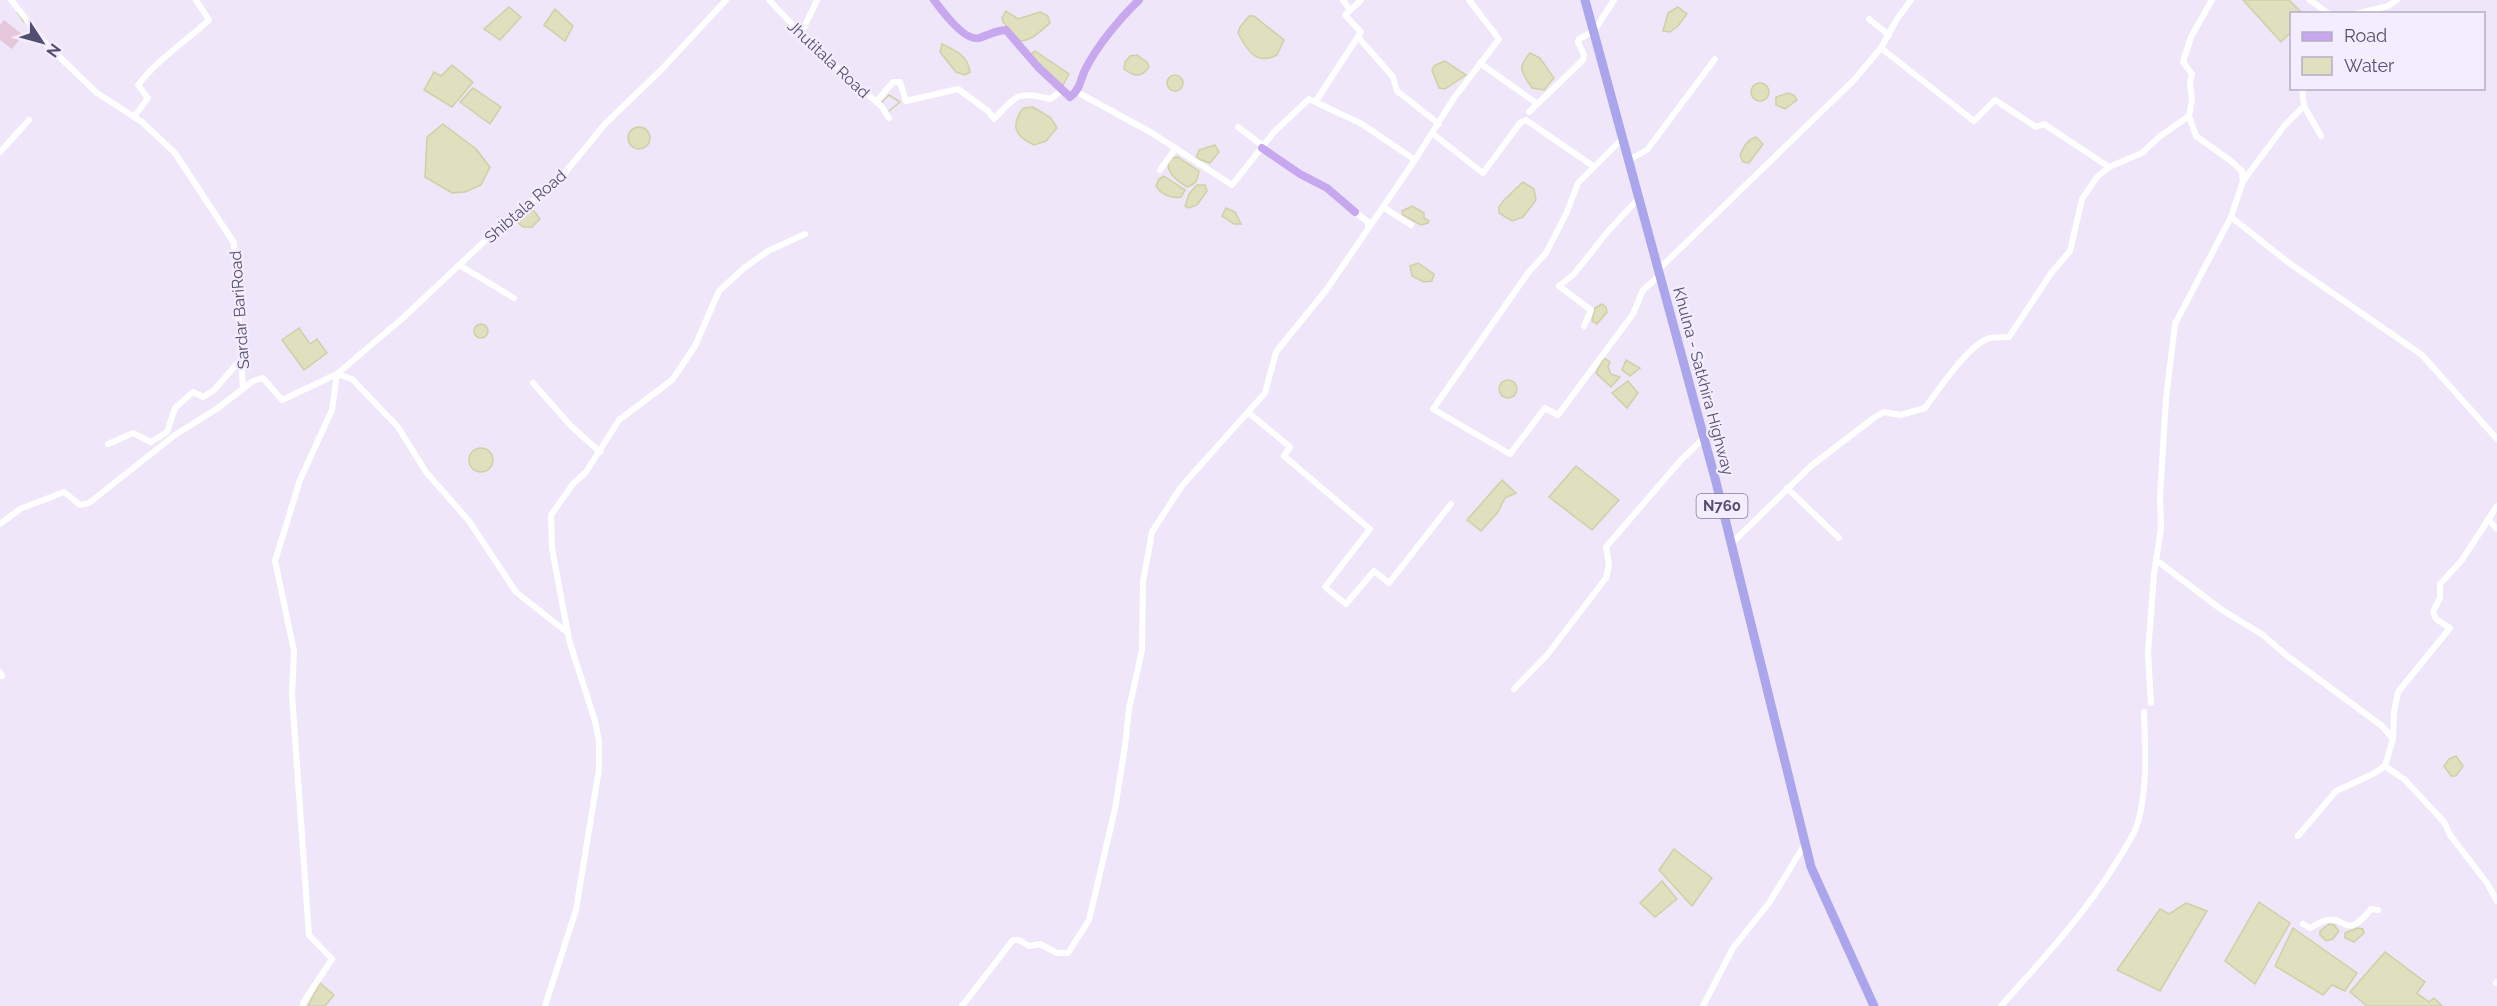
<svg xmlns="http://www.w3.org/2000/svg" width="2497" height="1006" font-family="Raleway,sans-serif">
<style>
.green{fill:#e5c7d9}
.water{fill:#e0dfbe;stroke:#d1cfa6;stroke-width:1.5}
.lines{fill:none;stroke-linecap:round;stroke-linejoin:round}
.stream{stroke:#d1cfa6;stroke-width:1.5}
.minor{stroke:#fff;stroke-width:6}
.major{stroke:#c7a8ef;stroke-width:8}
.highway{stroke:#aba6eb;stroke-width:9}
.labels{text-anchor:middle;stroke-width:4.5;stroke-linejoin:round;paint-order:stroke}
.shield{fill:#f4edfd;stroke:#847e9a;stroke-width:1.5}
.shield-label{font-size:15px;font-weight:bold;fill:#544f70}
.street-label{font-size:16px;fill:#544f70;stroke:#f4edfd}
</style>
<rect width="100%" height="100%" fill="#efe7f9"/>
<path class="green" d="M4,20L23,35L12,49L0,40V25Z"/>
<g class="water">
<path d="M2243,0H2289L2302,13L2292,14L2291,32L2281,42Z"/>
<path d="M509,7L521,17L500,40L484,29Z"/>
<path d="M1678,7L1687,14L1678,26L1670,32L1663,31L1668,13Z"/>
<path d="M555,9L573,26L565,41L544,25Z"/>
<path d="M1006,11L1018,19L1040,12L1048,16L1050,23C1042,30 1031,41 1020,41L1003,22L1002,18Z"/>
<path d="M1249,16H1254L1284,40L1277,55C1256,66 1247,50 1238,33L1240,27Z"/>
<path d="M942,44C957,51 968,56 970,72L965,75L956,72L940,52Z"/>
<path d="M1035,51L1069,74L1063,85H1061L1030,55Z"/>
<path d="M1530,53L1540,58L1554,78L1544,90L1532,88C1522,72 1516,69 1530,53Z"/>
<path d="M1137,55L1147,62L1149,67C1141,78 1135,77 1124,69L1125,62L1130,56Z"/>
<path d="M1445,61L1466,75L1445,89L1439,88L1432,70L1435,65Z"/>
<path d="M452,65L473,82L452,107L424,90L434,72L441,76Z"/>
<circle cx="1175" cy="83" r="8"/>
<circle cx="1760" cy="92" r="9"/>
<path d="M473,88L501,107L490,124L460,102Z"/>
<path d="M1788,93L1794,95L1797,100L1785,109L1776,105V97Z"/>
<path d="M1033,107L1051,118L1057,128L1046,141L1034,145C1015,136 1010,126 1023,108Z"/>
<path d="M443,124L476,149L490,167L481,185L465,192L452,193L425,177L427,137Z"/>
<circle cx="639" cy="138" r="11"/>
<path d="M1756,137L1763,144L1749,163L1743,162L1740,155C1744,146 1747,140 1756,137Z"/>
<path d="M1215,145L1219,152L1210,163L1196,158L1199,150Z"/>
<path d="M1178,157L1199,171C1198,180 1196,184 1187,187C1178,181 1168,175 1168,163L1172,158Z"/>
<path d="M1164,176L1185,190L1181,197C1172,199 1160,194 1156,186L1159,179Z"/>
<path d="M1523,182L1534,189L1536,200L1523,217L1512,221L1499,213V207L1504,200Z"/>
<path d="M1197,185H1205L1207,191L1197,205L1189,208L1185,206L1189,194Z"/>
<path d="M1412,206L1424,213V218L1429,221L1428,223L1421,225L1403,215L1402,211Z"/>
<path d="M1226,208L1235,212L1241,224H1234L1222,216Z"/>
<path d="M526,209L534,211L540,219L532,227H523L516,221L518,215Z"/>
<path d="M1418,263L1434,274L1432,281L1424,282L1412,276L1410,266Z"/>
<path d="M1684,290L1689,298L1683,306L1677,296Z"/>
<path d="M1602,304L1606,307L1607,312L1597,324L1592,321L1595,308Z"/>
<circle cx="481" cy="331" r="7"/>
<path d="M299,328L310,344L317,339L327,353L304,370L282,340Z"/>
<path d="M1604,358L1610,362L1608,367L1611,374L1620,377L1611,387L1596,373Z"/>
<path d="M1626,360L1640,368L1630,376L1622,370Z"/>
<circle cx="1508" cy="389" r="9"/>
<path d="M1628,381L1638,393L1627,408L1612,393Z"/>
<circle cx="481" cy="460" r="12"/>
<path d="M1576,466L1619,500L1592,530L1549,497Z"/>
<path d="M1502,480L1516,493L1505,498L1498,512L1481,531L1467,520Z"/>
<path d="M2456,756L2463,766L2456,776H2451L2444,766L2449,759Z"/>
<path d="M1674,849L1712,878L1692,906L1659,870Z"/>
<path d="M1662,881L1677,899L1655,917L1640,903Z"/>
<path d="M2259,902L2290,923L2255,984L2225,961Z"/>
<path d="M2186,903L2207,911L2160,991L2117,970L2160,909L2169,914Z"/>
<path d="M2329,924L2334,925L2339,931L2333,939L2326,941L2320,935V931Z"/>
<path d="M2293,928L2357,973L2345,991L2332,985L2323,995L2275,966Z"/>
<path d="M2357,928L2363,929L2364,933L2354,942L2345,938V933Z"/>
<path d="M2385,952L2425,982L2417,993L2429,1002L2434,998L2442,1006H2367L2350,992Z"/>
<path d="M320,983L334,995L325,1006H308Z"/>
</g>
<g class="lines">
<g class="stream">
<path d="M17,12L24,22"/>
<path d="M882,102L889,95L900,102L889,111"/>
</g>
<g class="minor">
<path d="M11,0L45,43L97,93L142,122L175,153L234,243L243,388"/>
<path d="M769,0L813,46L882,107L889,118"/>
<path d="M1343,0L1350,10"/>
<path d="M2310,0L2329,14"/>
<path d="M2356,14L2388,6L2397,0"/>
<path d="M1869,19L1889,35"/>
<path d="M801,34L817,0"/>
<path d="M1358,37L1393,77L1397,91L1439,124"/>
<path d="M1881,48L1974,121L1995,100L2036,127L2044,124L2109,167"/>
<path d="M1480,63L1536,103"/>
<path d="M1077,92L1152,133L1232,185L1274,132L1309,99L1362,124L1415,160L1454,98L1499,39L1469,0"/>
<path d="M1316,101L1361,32L1345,15L1361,0"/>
<path d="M876,102L893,82H900L906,101L958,89L988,111L994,119C1016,96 1018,90 1050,99L1063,90"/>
<path d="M2304,106L2321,136"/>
<path d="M1529,112L1583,60L1584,55L1578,42L1579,39L1594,31L1614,0"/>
<path d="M134,117L148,98L138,85C157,60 185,42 209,20L196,0"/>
<path d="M1238,127L1263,146"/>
<path d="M1433,134L1483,173L1520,123L1526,120L1593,166"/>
<path d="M1623,138L1578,183L1567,212L1546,253L1528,273L1433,409L1510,454L1545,408L1558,415L1633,314L1643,290L1660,275"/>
<path d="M0,152L29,120"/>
<path d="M1629,160L1647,150L1715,59"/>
<path d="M1160,170L1176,148"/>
<path d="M2243,181L2285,125L2304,106L2302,88"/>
<path d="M1383,207L1411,225"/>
<path d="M2231,217L2289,263L2422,355L2497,439"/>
<path d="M1368,229L1415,160"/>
<path d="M459,265L514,298"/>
<path d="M1659,269L1854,80L1881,48L1897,19L1911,0"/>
<path d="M1584,326L1591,310L1559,286L1574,274L1609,230L1639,198"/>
<path d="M533,383L571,426L600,452"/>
<path d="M1249,413L1290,447L1284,456L1370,529L1325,587L1346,604L1374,571L1389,583L1451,504"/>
<path d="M108,444L133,433L151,442L167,432L175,408L193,392L203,397L214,390L242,358"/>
<path d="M1787,488L1839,538"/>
<path d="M2497,506L2462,560L2440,584V598L2433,612L2436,619L2450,628L2398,692L2394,712L2393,739L2385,766L2405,780L2444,822L2450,835L2487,883L2497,901"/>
<path d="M2488,519L2497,529"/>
<path d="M0,524L20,509L64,492L80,505L89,503L175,435L218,408L253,381L263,378L282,400L337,374L352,379L398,427L426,472L469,521L516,592L568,633"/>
<path d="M1731,544L1811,466L1875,417L1884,412L1900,415L1925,408C1938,390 1966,349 1985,340C1992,336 2001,338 2009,337L2052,272L2070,251L2082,199L2097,177L2109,167L2142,153L2159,137L2189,116"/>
<path d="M2156,560L2222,610L2263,635L2286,655L2382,726L2393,739"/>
<path d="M0,672L2,676"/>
<path d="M1514,689L1547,655L1606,578L1609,565L1606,547L1681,460L1704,438"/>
<path d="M2151,703L2148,653L2154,574L2161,528L2160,497L2166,399L2175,324L2231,217L2243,181L2242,171L2231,161L2196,136L2189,116L2192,100L2190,82L2192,74L2183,62L2191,37L2212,0"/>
<path d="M2298,836L2336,791L2373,774L2385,766"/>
<path d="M2303,924L2310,928C2315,926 2319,922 2324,921C2349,914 2343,943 2371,909L2378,910"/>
<path d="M2496,983L2497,982"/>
<path d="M303,1006V1003L332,959L309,935L292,695L294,651L275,561L300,480L332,410L337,374L404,317L507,220L550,188L564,174L605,124L662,69L726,0"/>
<path d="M545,1006L576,910L599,769V741L595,721L569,640L552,548L551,515L573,484L586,472L619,420L672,380L683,364L695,346L719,291L744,268L768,251L805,234"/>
<path d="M962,1006L1013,940H1019L1029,946L1040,944L1057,953H1068L1089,920L1115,809L1125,746L1129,709L1142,650L1143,582L1152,532L1181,487L1265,393L1276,352L1327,289L1368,229V222L1355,212"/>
<path d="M1703,1006L1733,948L1769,903L1805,844"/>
<path d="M2001,1006C2042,960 2084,915 2116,863C2124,849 2134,837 2138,822C2148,786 2145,749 2144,712"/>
</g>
<g class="major">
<path d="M934,0C942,11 965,42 979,38C989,35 994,31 1006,30L1038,67L1070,97C1081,89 1080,79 1086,68C1098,45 1120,18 1139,0"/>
<path d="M1262,148L1300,174L1327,188L1355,212"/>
</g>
<path class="highway" d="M1585,0L1716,482L1811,867L1874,1006"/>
</g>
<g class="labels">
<rect class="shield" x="1696.5" y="494" width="51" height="24" rx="4.5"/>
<g class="shield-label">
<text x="1722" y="511">N760</text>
</g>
<g class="street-label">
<text transform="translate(829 59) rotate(43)" y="6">Jhutitala Road</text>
<text transform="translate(525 206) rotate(-41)" y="6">Shibtala Road</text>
<text transform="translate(239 310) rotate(-94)" y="6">Sardar BariRoad</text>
<text transform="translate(1704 381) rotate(75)" y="6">Khulna - Satkhira Highway</text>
</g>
</g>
<rect x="2290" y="12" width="195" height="78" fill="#f4edfd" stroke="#b4aec5" stroke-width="1.5"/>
<rect x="2302" y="32" width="30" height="9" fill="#c7a8ef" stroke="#b4aec5" stroke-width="1.5"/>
<text x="2344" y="42" font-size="18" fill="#544f70">Road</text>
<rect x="2302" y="57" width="30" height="18" fill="#e0dfbe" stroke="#b4aec5" stroke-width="1.5"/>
<text x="2344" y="72" font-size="18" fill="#544f70">Water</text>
<g transform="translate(42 42) rotate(126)" stroke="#f4edfd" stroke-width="4.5" paint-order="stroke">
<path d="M0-4.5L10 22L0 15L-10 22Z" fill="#544f70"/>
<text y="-9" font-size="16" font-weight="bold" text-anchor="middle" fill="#544f70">N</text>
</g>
</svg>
